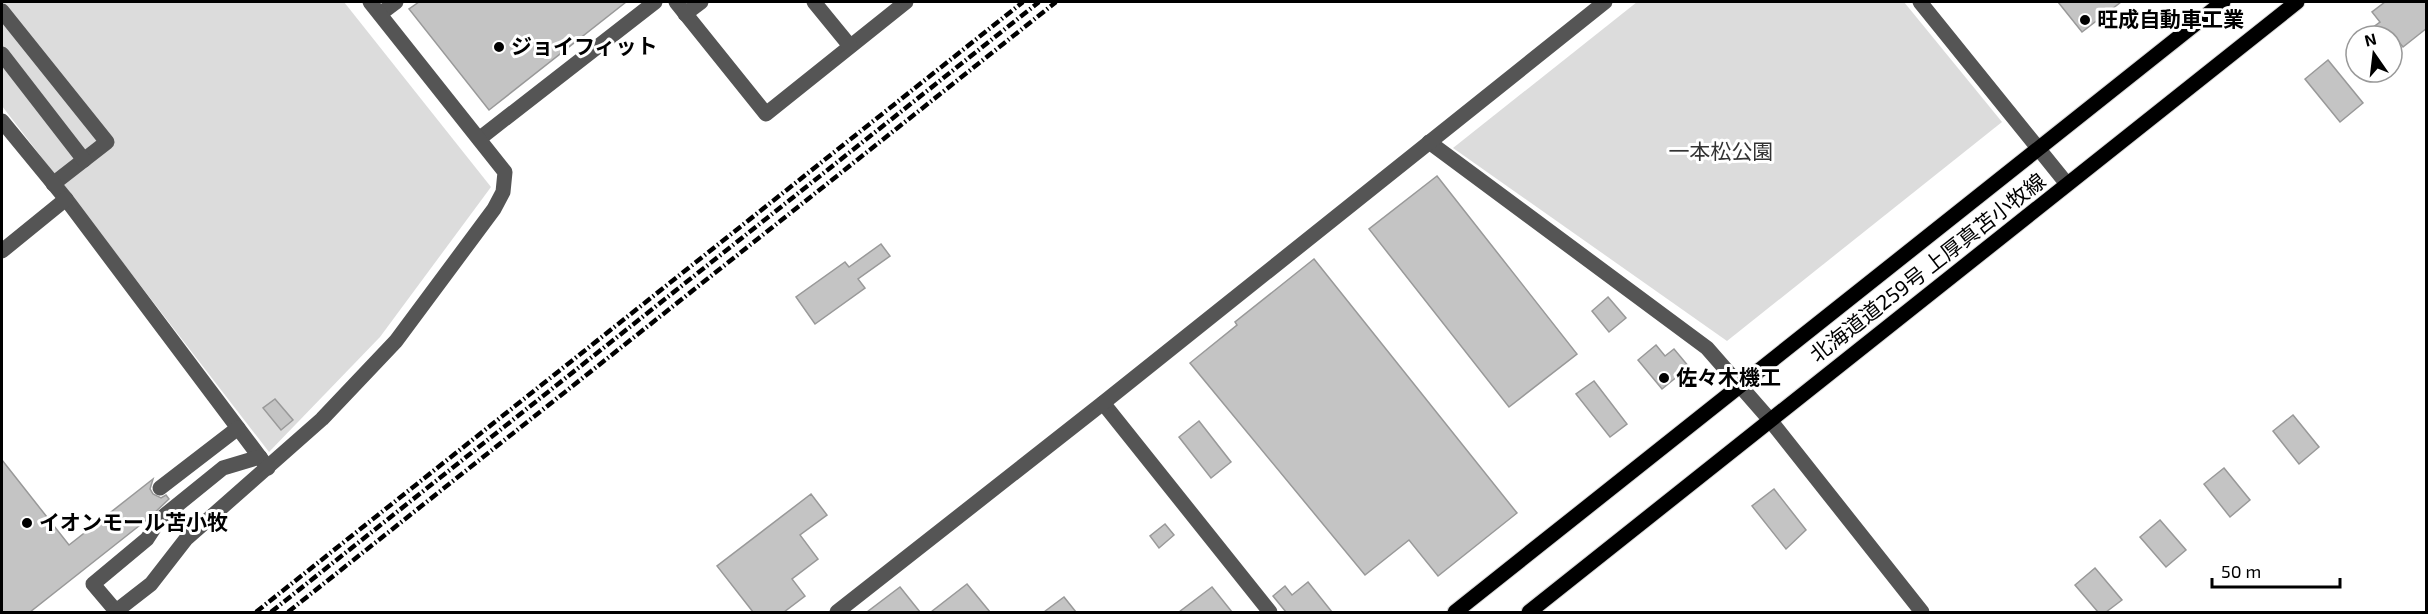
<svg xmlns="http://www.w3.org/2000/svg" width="2428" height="614" font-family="'Exo 2','Noto Sans JP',sans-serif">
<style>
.green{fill:#dcdcdc}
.building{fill:#c4c4c4;stroke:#999;stroke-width:1.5}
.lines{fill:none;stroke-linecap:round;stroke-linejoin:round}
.major-casing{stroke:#dbdbdb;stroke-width:17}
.minor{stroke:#555;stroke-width:15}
.major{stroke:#000;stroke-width:15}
.rail{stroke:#000;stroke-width:4.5;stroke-dasharray:9 3 1.5 3;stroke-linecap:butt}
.poi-dot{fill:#000;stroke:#fff;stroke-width:2}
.labels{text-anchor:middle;stroke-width:6;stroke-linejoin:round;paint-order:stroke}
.poi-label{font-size:21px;font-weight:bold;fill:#000;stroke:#fff;text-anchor:start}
.park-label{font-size:21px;fill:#333;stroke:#fff}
.street-label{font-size:21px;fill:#000;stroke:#fff}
</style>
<rect width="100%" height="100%" fill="#fff"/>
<g class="green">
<path d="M2,2H344L491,187L380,337L269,452L2,106Z"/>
<path d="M1637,2H1904L2002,122L1727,341L1453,148Z"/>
</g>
<g class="building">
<path d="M419,2H626L489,110L409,9Z"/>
<path d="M2058,2H2121L2082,32Z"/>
<path d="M2385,2H2427V28L2403,47L2394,36H2378L2372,28L2380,22L2372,12Z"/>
<path d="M2328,60L2363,103L2340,122L2305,79Z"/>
<path d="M1437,176L1577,354L1509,407L1369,229Z"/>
<path d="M881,244L890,256L858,279L865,288L815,324L796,297L845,262L849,267Z"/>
<path d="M1314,259L1517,513L1438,576L1409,540L1365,575L1190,363L1237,325L1235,322Z"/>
<path d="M1608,297L1626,318L1609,332L1592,311Z"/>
<path d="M1656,345L1665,356L1674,349L1689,367L1662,389L1638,360Z"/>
<path d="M1594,381L1627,424L1610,437L1576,394Z"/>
<path d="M275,399L293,420L281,430L263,408Z"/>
<path d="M2293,415L2319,447L2299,464L2273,431Z"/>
<path d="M1199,421L1231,462L1211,478L1179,437Z"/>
<path d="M2,460L69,545L153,479L150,489L153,494L161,498L166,495L169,499L149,518L30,612H2Z"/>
<path d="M2224,468L2250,500L2230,517L2204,484Z"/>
<path d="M1774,489L1806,530L1786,549L1752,506Z"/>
<path d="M811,494L827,515L800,535L818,559L792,579L805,596L784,612H753L717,566Z"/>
<path d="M2160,520L2186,550L2166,567L2140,537Z"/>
<path d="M1165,524L1174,535L1159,548L1150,536Z"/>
<path d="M2095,568L2122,600L2106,612H2098L2075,585Z"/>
<path d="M1308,582L1332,612H1286L1273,596L1285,586L1292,595Z"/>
<path d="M967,584L990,612H931Z"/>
<path d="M900,587L920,612H867Z"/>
<path d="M1212,587L1232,612H1179Z"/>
<path d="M1064,597L1076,612H1044Z"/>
</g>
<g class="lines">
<defs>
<g id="major">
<path d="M1455,612L2223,2"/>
<path d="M1529,612L2297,2"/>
</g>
</defs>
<use href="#major" class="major-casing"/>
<g class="minor">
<path d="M676,2L766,114L906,2"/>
<path d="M814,2L850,46"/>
<path d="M1920,2L2067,184"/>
<path d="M2,11L107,142L53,184"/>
<path d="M380,14L396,2"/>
<path d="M685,14L701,2"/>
<path d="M2,54L84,160"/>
<path d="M2,121L66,199L268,468"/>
<path d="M479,139L655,2"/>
<path d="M1429,142L1707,348L1770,420L1922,612"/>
<path d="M2,251L66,199"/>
<path d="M1103,403L1270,612"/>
<path d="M160,488L238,428"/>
<path d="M116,611L93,584L147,539L160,519L223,468L260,457"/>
<path d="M115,612L151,584L186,539L322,419L396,341L494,209L503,192L505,172L370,2"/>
<path d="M837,612L1103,403L1605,2"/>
</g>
<use href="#major" class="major"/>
<g class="rail">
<path d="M256,612L1023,2"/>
<path d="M271,612L1039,2"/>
<path d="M288,612L1056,2"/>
</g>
</g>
<g class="poi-dot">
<circle cx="2085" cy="20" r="6"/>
<circle cx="499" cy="47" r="6"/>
<circle cx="1664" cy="378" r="6"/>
<circle cx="27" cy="523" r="6"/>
</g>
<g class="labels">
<g class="poi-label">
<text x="2097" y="27">旺成自動車工業</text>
<text x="511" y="54">ジョイフィット</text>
<text x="1676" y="385">佐々木機工</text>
<text x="39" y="530">イオンモール苫小牧</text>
</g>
<g class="park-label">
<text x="1721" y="159">一本松公園</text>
</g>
<g class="street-label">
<text transform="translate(1928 268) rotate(-38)" y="7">北海道道259号 上厚真苫小牧線</text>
</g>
</g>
<rect width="2428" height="614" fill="none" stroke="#000000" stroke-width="6"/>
<g transform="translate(2374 54) rotate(346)"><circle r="28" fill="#ffffff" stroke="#999999" stroke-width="1.5"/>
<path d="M0-4.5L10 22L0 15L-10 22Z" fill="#000000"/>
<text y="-9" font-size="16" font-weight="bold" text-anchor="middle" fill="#000000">N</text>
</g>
<path d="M2212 578v9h128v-9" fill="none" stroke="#000000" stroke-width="3"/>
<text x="2221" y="578" font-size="18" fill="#000000" stroke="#ffffff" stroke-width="4.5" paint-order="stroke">50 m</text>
</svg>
